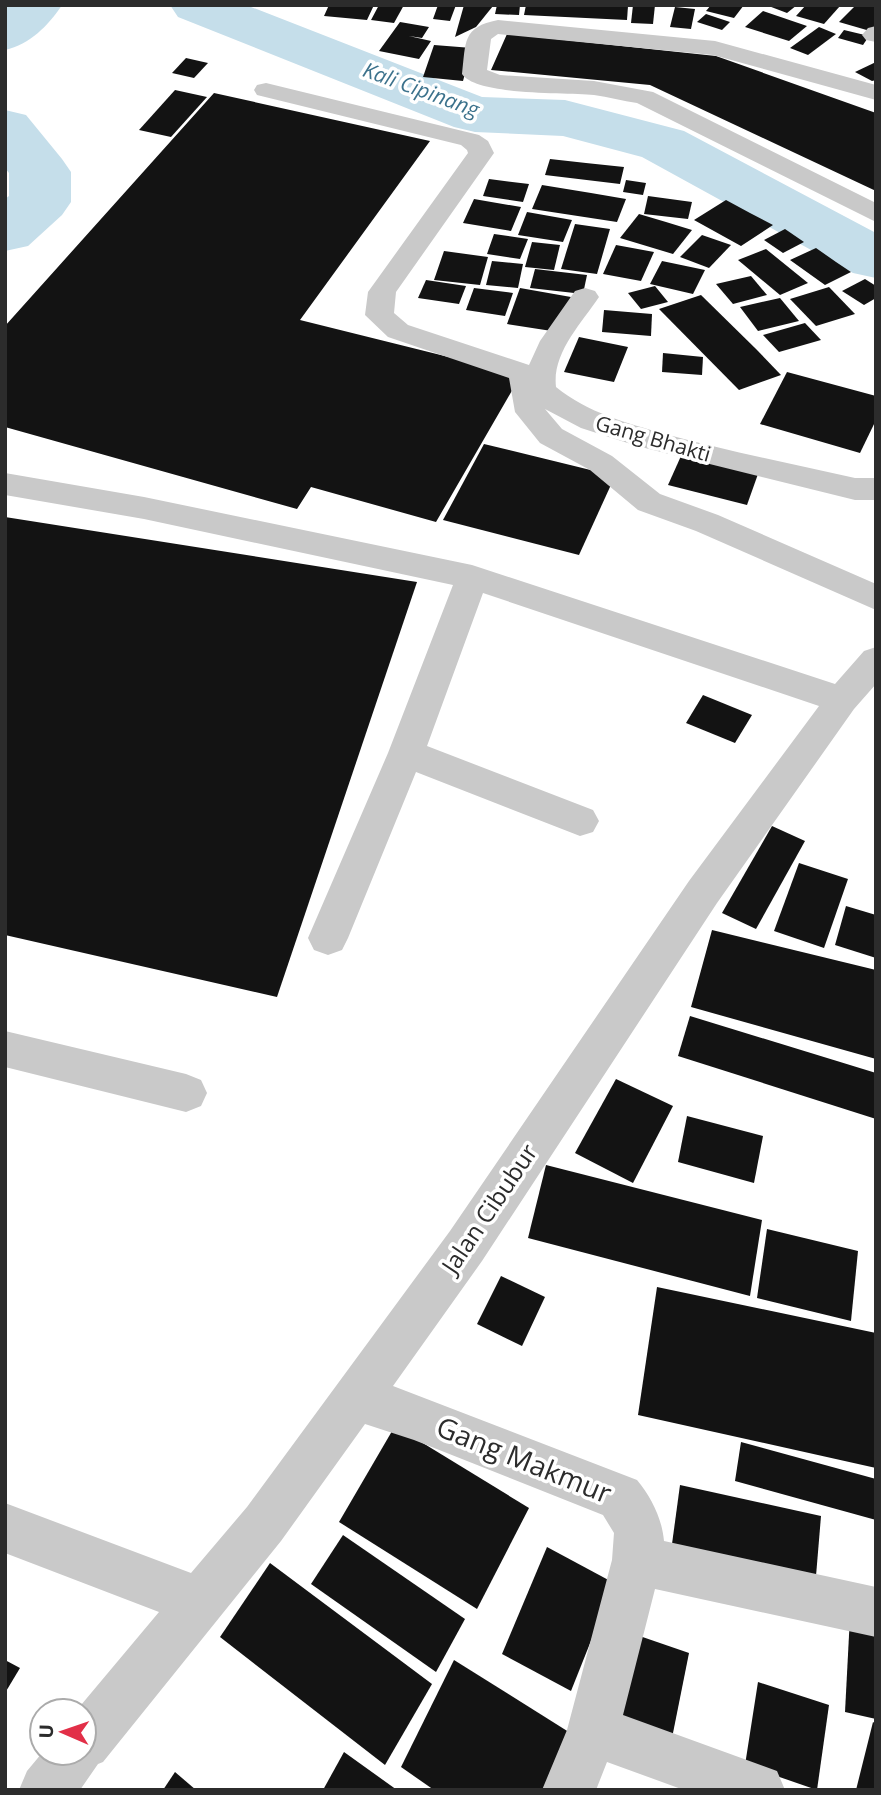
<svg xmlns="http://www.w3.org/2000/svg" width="881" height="1795" font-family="'Open Sans',sans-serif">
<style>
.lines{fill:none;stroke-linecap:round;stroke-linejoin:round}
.river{fill:#c5deea;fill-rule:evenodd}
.building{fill:#131313}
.minor{fill:#c9c9c9;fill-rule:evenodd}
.labels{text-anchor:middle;stroke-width:7;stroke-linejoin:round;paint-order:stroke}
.far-water-label{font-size:21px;font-style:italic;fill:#3c728c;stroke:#fff}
.far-street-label{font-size:21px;fill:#2c2c2c;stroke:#fff}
.street-label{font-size:24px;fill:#2c2c2c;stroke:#fff}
.near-street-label{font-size:28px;fill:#2c2c2c;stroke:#fff}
</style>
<rect width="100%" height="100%" fill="#fff"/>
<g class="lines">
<g class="river">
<path d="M5,5H62C48,26 30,44 5,50Z"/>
<path d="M170,5H246L482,97L565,100L684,131L876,233V278L853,273L642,157L563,136L475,132L454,127L178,17Z"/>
<path d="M5,110L26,115L62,159L71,172V202L62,215L28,246L5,251V199L9,196V173L5,168Z"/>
</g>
</g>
<g class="building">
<path d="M329,5H374L367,20L324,16Z"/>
<path d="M379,5H404L394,23L371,20Z"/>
<path d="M438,5H456L450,21L433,19Z"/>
<path d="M464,5L493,6L476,27L455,37Z"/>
<path d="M497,5H520L519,15L495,14Z"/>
<path d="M526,5L628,6L627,20L524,15Z"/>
<path d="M633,5H655L653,24L631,23Z"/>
<path d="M711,5H744L734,18L706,11Z"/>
<path d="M766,5H797L787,13Z"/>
<path d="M806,5H836L840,6L824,24L796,16Z"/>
<path d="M856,5H876V25L870,31L839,22Z"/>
<path d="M675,7L695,9L691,29L670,27Z"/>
<path d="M763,11L807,26L789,41L745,27Z"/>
<path d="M706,14L730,22L722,30L697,22Z"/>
<path d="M400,22L429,27L422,38L409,36L431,41L419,59L379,51Z"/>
<path d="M819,27L836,34L808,55L790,48Z"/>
<path d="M844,30L869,36L863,45L838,38Z"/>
<path d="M507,34L716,56L876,113V191L650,85L491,70Z"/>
<path d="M434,45L472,48L463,81L423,77Z"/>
<path d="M186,58L208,63L194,78L172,73Z"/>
<path d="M876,62V80L872,81L855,72Z"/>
<path d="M175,90L207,97L171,137L139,130Z"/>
<path d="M214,93L430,141L300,320L521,375L436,522L311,487L297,509L5,427V326Z"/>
<path d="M550,159L586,163L624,167L620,184L545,175Z"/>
<path d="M489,179L529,184L523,202L483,196Z"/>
<path d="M626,180L646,183L643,195L623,192Z"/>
<path d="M542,185L591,193L626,199L617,222L532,209Z"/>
<path d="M648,196L692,202L688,219L644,214Z"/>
<path d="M474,199L521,207L511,231L463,223Z"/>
<path d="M726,200L750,213L773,225L741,246L694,220Z"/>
<path d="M527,212L572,220L563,242L518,235Z"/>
<path d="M639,214L666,222L692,230L673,254L620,238Z"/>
<path d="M575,224L610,229L597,274L561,269Z"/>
<path d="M785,229L804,242L783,253L764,240Z"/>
<path d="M494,234L528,239L520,259L487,254Z"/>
<path d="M702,235L731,245L709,268L680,257Z"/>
<path d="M532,242L560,245L554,270L525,267Z"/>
<path d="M616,245L654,252L641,281L603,274Z"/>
<path d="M816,248L836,262L851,272L825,285L790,260Z"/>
<path d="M766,249L808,283L780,295L738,260Z"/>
<path d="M444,251L488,257L480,285L434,280Z"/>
<path d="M492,261L523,264L518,288L486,285Z"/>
<path d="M662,261L705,270L693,294L650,284Z"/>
<path d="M535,269L587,275L583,294L530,288Z"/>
<path d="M751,276L767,295L733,304L716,284Z"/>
<path d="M865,279L876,286V298L864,305L842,291Z"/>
<path d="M426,280L466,286L459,304L418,298Z"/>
<path d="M655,286L668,302L641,309L628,293Z"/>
<path d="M829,287L855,314L816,326L790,299Z"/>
<path d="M474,288L513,293L505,316L466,310Z"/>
<path d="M520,288L571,297L558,332L507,324Z"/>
<path d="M701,295L756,349L781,375L739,390L659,309Z"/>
<path d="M780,298L799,321L758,331L740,307Z"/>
<path d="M604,310L652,314L651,336L602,332Z"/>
<path d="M805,323L821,340L779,352L763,335Z"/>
<path d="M579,337L628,347L614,382L564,372Z"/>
<path d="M663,353L703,357L702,375L662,372Z"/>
<path d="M787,372L876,396V420L860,453L760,424Z"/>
<path d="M484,444L615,476L579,555L443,520Z"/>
<path d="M681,456L758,474L747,505L668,485Z"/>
<path d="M5,517L417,582L277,997L5,935Z"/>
<path d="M703,695L752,715L735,743L686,723Z"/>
<path d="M772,826L805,841L756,929L722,913Z"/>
<path d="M799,863L848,879L824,948L774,931Z"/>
<path d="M846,906L876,915V958L835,945Z"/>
<path d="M712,930L876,970V1059L691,1007Z"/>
<path d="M690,1016L876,1073V1119L678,1056Z"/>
<path d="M616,1079L673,1106L633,1183L575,1153Z"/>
<path d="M687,1116L763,1136L754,1183L678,1162Z"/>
<path d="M546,1165L762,1220L750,1296L528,1238Z"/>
<path d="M767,1229L858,1251L851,1321L757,1298Z"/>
<path d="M501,1276L545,1297L522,1346L477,1324Z"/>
<path d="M657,1287L876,1333V1468L638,1415Z"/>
<path d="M395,1426L529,1508L477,1609L339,1522Z"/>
<path d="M741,1442L876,1479V1520L735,1481Z"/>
<path d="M680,1485L821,1516L816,1576L672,1544Z"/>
<path d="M343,1535L465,1619L436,1672L311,1584Z"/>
<path d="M547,1547L614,1583L571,1691L502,1654Z"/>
<path d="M270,1563L432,1684L385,1765L220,1637Z"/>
<path d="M850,1616L876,1621V1719L845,1712Z"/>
<path d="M628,1632L689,1653L672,1738L610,1716Z"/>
<path d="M5,1660L20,1668L5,1693Z"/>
<path d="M454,1660L572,1734L547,1790H434L401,1767Z"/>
<path d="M758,1682L829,1705L817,1790L745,1765Z"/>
<path d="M873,1722L876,1724V1790H856Z"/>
<path d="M344,1752L397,1790H323Z"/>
<path d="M175,1772L196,1790H163Z"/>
</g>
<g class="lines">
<g class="minor">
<path d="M498,20L715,41L876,85V100L713,55L498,34L491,39L487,70L500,75L594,81L653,92L876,203V222L637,103C623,101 608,97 594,95C566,92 477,96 462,74C466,42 462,27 498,20Z"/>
<path d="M876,26V42L866,40L862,35L868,28Z"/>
<path d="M266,83L479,135L488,141L494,153L396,292L394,313L408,325L529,365L540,341L575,291L585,288L595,291L599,297C581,324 552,353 556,387C588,413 627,423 665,434C728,451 792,464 855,478H876V500H855L637,446L581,428L545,409L562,429L612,456L660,494L718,515L876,584V610L696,531L638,510L590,470L540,443L515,412L509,378L388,337L365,315L368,292L468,153L467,150L461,145L257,95L254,90L257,85Z"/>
<path d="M5,473L144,497L472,565L835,684L864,651L876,647V684L854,709L717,903L482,1261L393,1386L637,1480C651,1497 662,1518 664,1541L876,1587V1637L655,1589L623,1715L777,1771L785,1790H684L607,1762L596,1790H542L567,1730L612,1560L614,1533L603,1515L414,1440L365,1424L281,1541L103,1762L98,1764L80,1790H19L27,1771L42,1753H84V1711H76L159,1612L5,1553V1503L191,1573L247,1507L450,1231L689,881L819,706L483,593L427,746L593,810L599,821L593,832L580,836L416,772L348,938L342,950L328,955L314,950L308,938L388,753L453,585L144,519L5,495Z"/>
<path d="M5,1031L186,1074L201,1080L207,1093L201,1106L186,1112L5,1067Z"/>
</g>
</g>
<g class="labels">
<g class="far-water-label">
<text transform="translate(421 90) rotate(20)" y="7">Kali Cipinang</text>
</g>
<g class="far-street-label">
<text transform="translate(653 439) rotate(16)" y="7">Gang Bhakti</text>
</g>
<g class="street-label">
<text transform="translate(490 1209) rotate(-56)" y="8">Jalan Cibubur</text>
</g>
<g class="near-street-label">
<text transform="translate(524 1460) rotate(22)" y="10">Gang Makmur</text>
</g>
</g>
<rect width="881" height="1795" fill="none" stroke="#2c2c2c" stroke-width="14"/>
<g transform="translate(63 1732) rotate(272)"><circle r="33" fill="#ffffff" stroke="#ababab" stroke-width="2"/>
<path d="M0-5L12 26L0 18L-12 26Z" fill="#e22f48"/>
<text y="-10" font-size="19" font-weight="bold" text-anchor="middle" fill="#2c2c2c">U</text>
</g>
</svg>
